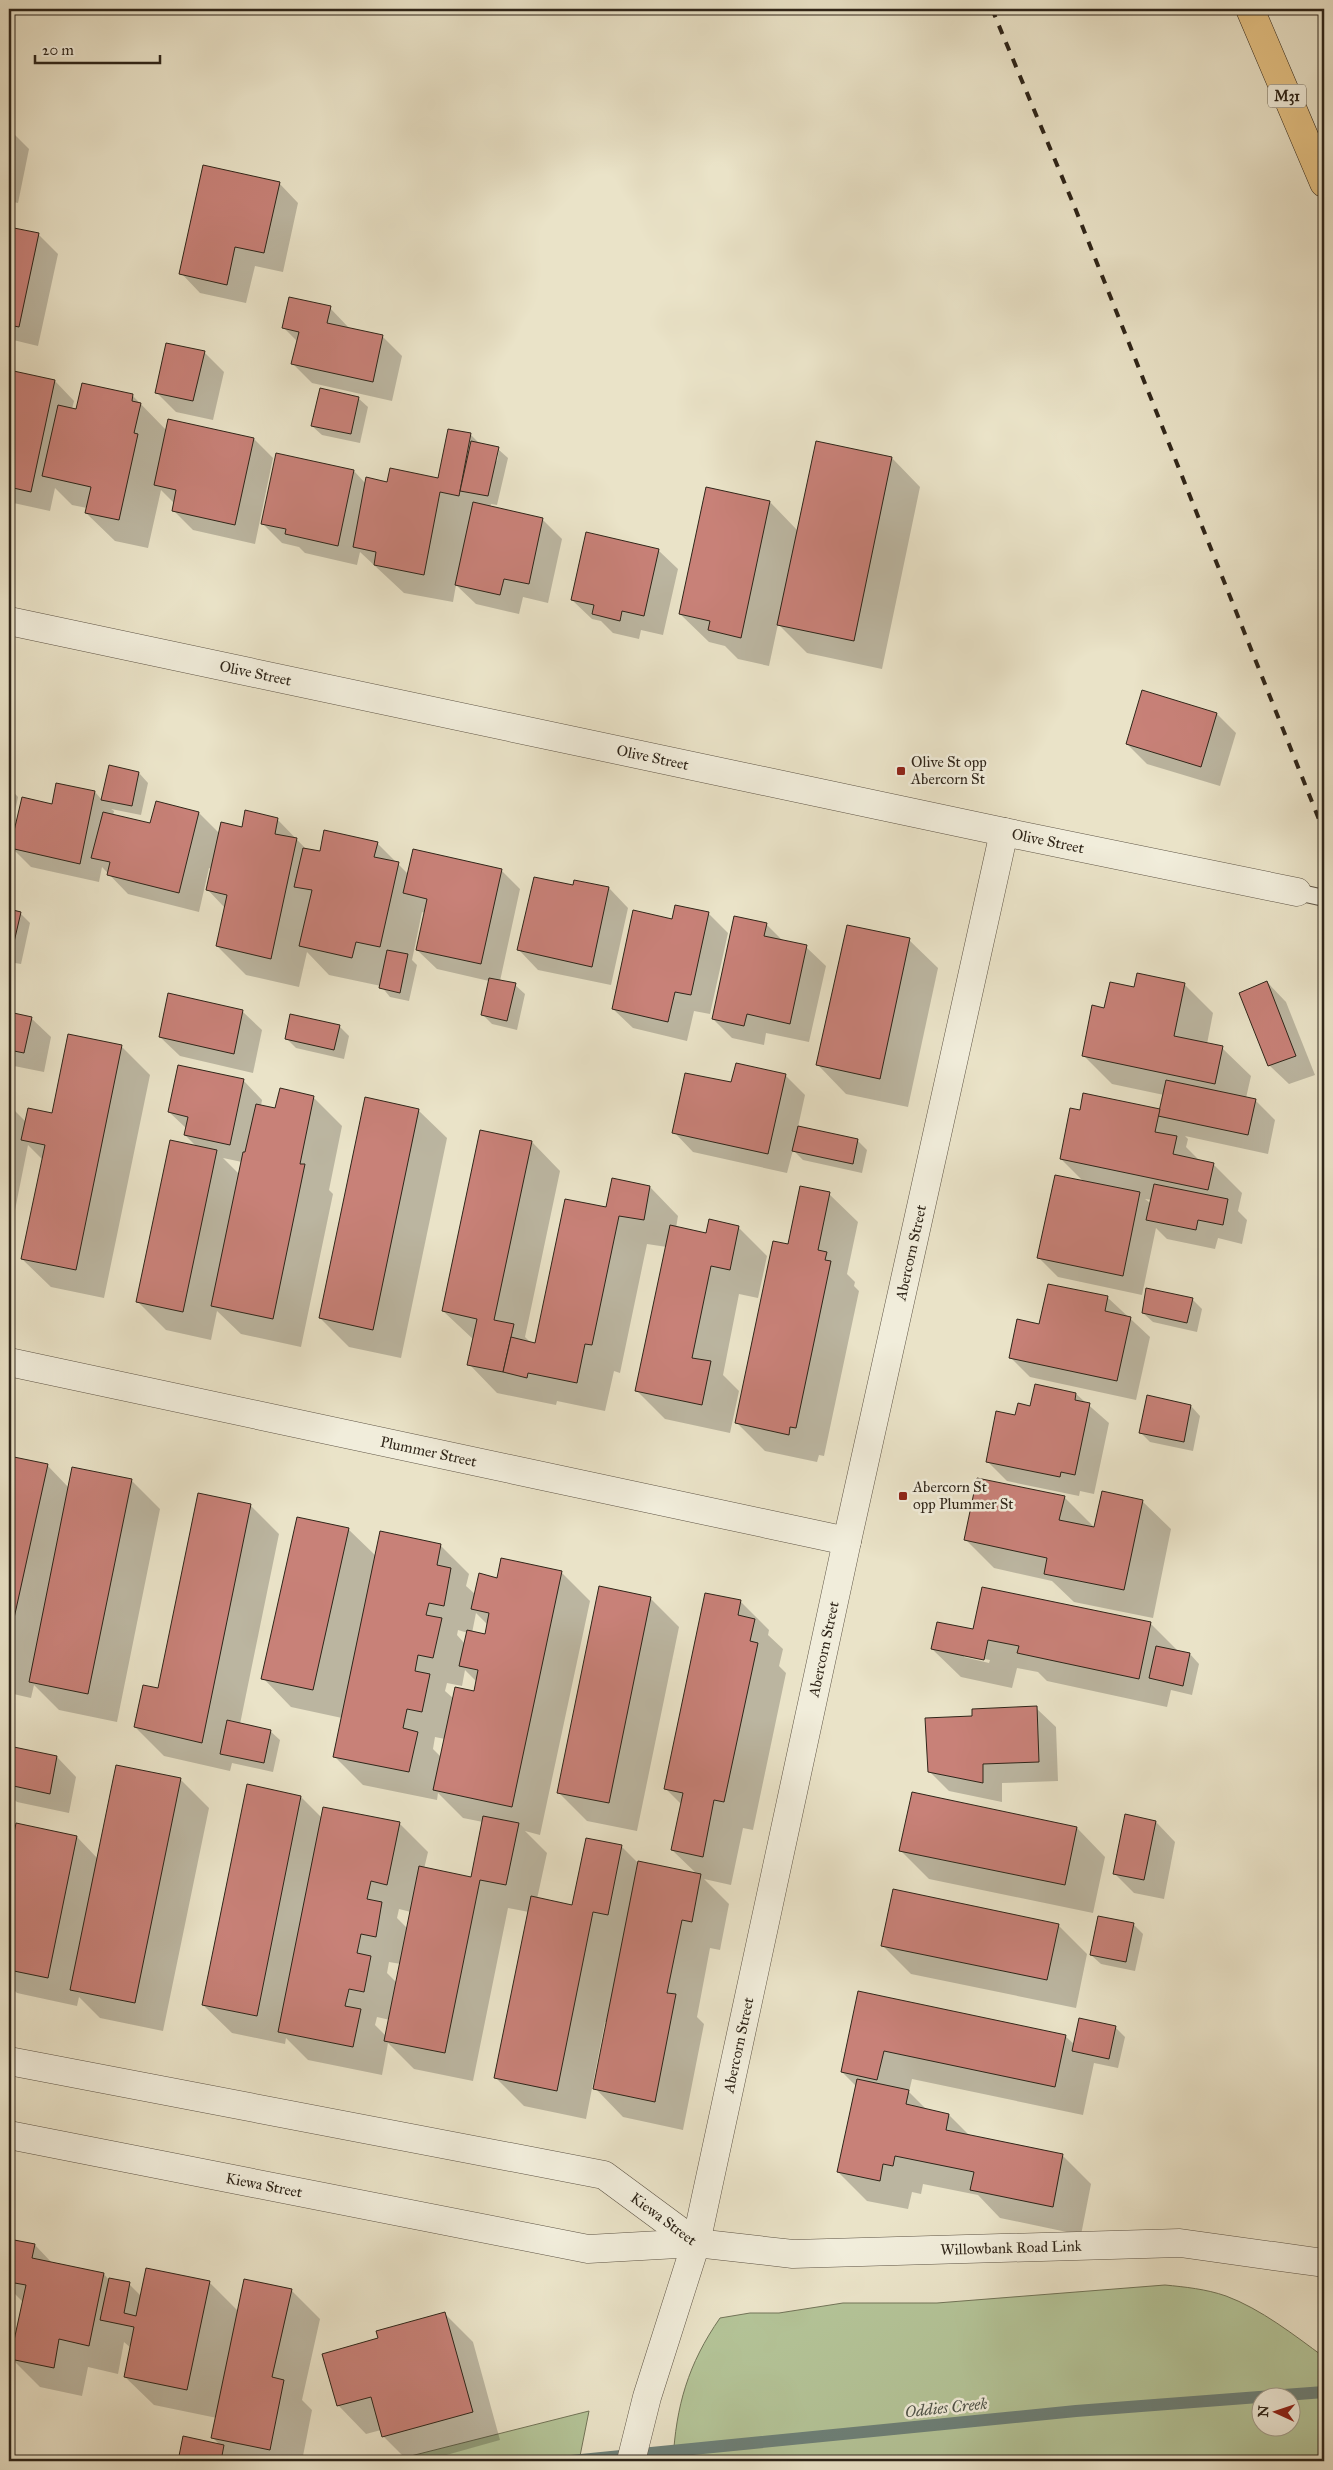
<svg xmlns="http://www.w3.org/2000/svg" width="1333" height="2470" font-family="'IM FELL Great Primer',serif">
<style>
.green{fill:#b4c498;stroke:#727458;fill-rule:evenodd}
.shadow{fill:#0003;fill-rule:evenodd}
.lines{fill:none;stroke-linecap:round;stroke-linejoin:round}
.stream{stroke:#6e8179;stroke-width:12}
.building{fill:#c88178;stroke:#2f2519}
.service-casing{stroke:#5e5445;stroke-width:18}
.minor-casing{stroke:#5e5445;stroke-width:29}
.motorway-casing{stroke:#2f2519;stroke-width:29}
.service{stroke:#f1eddb;stroke-width:16}
.minor{stroke:#f1eddb;stroke-width:28}
.motorway{stroke:#e5c284;stroke-width:28}
.rail{stroke:#2f2519;stroke-width:4;stroke-dasharray:9 9;stroke-linecap:butt}
.poi-dot{fill:#8f2418;stroke:#f1eddb;stroke-width:2}
.labels{text-anchor:middle;stroke-width:5;stroke-linejoin:round;paint-order:stroke}
.shield{fill:#f1eddb;stroke:#696153;stroke-width:1}
.shield-label{font-size:14px;font-weight:bold;fill:#2f2519}
.street-label{font-size:15px;fill:#2f2519;stroke:#f1eddb}
.poi-label{font-size:15px;fill:#2f2519;stroke:#f1eddb;text-anchor:start}
.water-label{font-size:16px;font-style:italic;fill:#4e5349;stroke:#f1eddb}
</style>
<rect width="100%" height="100%" fill="#eae3c8"/>
<filter id="stains"><feTurbulence type="fractalNoise" baseFrequency=".004" numOctaves="4"/><feColorMatrix values="0 0 0 0 .2 0 0 0 0 .09 0 0 0 0 .02 0 0 0 .5 -.17"/></filter>
<radialGradient id="worn" r=".72"><stop offset=".6" stop-color="#630" stop-opacity="0"/><stop offset="1" stop-color="#630" stop-opacity=".3"/></radialGradient>
<g class="green">
<path d="M1165,2285C1185,2287 1206,2289 1226,2296C1261,2309 1294,2335 1324,2357V2461H673C676,2406 688,2364 720,2318L750,2313H779L843,2303H937ZM1260,2398H1290V2428H1260Z"/>
<path d="M589,2411L579,2461H391Z"/>
</g>
<g class="shadow">
<path d="M9,129L29,149L18,203L9,201Z"/>
<path d="M279,183L298,203L283,272L255,266L246,303L200,293L181,273Z"/>
<path d="M9,228L38,234L58,254L38,346L9,339Z"/>
<path d="M330,308L350,329L382,336L402,356L392,401L312,383L293,364L298,342L284,328Z"/>
<path d="M204,352L224,372L213,420L176,412L156,392Z"/>
<path d="M9,371L55,381L74,401L72,409L77,410L132,395L167,431L254,439L273,458L255,544L193,530L173,510L175,504L161,490L148,548L115,541L86,513L87,508L72,505L55,488L50,511L9,502Z"/>
<path d="M358,398L368,407L360,443L322,435L312,426Z"/>
<path d="M470,434L480,444L499,449L495,459L497,461L499,450L508,458L497,505L491,504L490,508L542,519L562,539L548,603L523,597L519,614L476,604L456,585L453,602L404,593L360,552L357,565L305,553L299,547L282,543L262,523L354,471L366,484L439,479Z"/>
<path d="M817,442L892,458L920,487L882,669L807,653L778,624L769,666L738,659L725,646L709,642L680,614L707,489L770,502L798,531Z"/>
<path d="M658,550L678,569L663,635L641,630L639,639L613,633L601,621L592,619L572,600Z"/>
<path d="M1217,714L1236,733L1220,786L1147,764L1127,744Z"/>
<path d="M139,773L148,783L141,815L111,809L114,811L113,816L151,825L157,803L199,813L220,834L277,819L306,849L321,853L377,843L408,874L501,870L520,889L500,981L515,985L525,994L517,1030L492,1024L482,1014L489,981L437,969L417,950L425,913L422,912L412,960L417,965L409,1001L390,997L381,986L329,975L307,952L299,987L246,975L217,946L225,908L207,889L212,869L209,868L199,912L128,894L102,867L99,882L31,867L12,848L53,805L57,784L95,792L102,800Z"/>
<path d="M9,787L18,797L9,840Z"/>
<path d="M574,887L609,888L628,908L611,985L538,970L519,950Z"/>
<path d="M9,911L20,913L30,923L21,964L9,962Z"/>
<path d="M708,913L728,933L710,1014L694,1011L687,1041L633,1028L613,1009L673,921Z"/>
<path d="M766,924L784,942L806,947L826,966L809,1042L766,1033L764,1045L732,1038L713,1019Z"/>
<path d="M909,940L938,968L908,1107L846,1094L818,1065Z"/>
<path d="M1267,982L1286,1002L1315,1075L1289,1084L1269,1065Z"/>
<path d="M1184,984L1213,1013L1207,1044L1222,1048L1251,1076L1246,1098L1255,1100L1275,1120L1268,1154L1185,1136L1188,1139L1186,1147L1201,1162L1213,1164L1242,1193L1238,1211L1247,1220L1242,1244L1218,1238L1215,1249L1167,1239L1156,1228L1142,1295L1058,1277L1039,1258L1084,1182L1061,1159L1081,1112L1160,1111L1164,1095L1112,1084L1083,1055L1105,1009L1135,988ZM1145,1199L1152,1200L1151,1205L1149,1202Z"/>
<path d="M242,1011L262,1030L253,1073L180,1056L160,1037Z"/>
<path d="M9,1013L31,1018L51,1037L44,1072L9,1065Z"/>
<path d="M339,1026L349,1036L344,1059L296,1048L286,1038Z"/>
<path d="M122,1047L150,1075L104,1298L51,1287L22,1259L43,1160L28,1145L9,1240V1105L26,1122L53,1114Z"/>
<path d="M785,1075L805,1095L798,1127L857,1140L867,1150L862,1173L803,1160L793,1150L787,1173L693,1152L674,1132L732,1084Z"/>
<path d="M243,1080L262,1100L261,1106L276,1109L313,1097L342,1126L329,1190L333,1194L301,1347L241,1334L217,1311L211,1340L166,1330L138,1302L198,1148L185,1135L187,1129L169,1112ZM223,1158L242,1162L240,1175Z"/>
<path d="M418,1110L447,1138L401,1358L349,1347L320,1318Z"/>
<path d="M532,1142L560,1171L525,1337L531,1343L536,1344L606,1209L650,1187L678,1216L676,1228L707,1234L738,1227L767,1256L758,1298L739,1294L723,1375L739,1391L730,1433L665,1419L637,1391L667,1247L647,1244L620,1373L614,1371L605,1411L557,1401L556,1405L497,1393L469,1364L474,1340L443,1311Z"/>
<path d="M829,1194L858,1222L847,1274L855,1282L854,1286L859,1291L824,1456L819,1455L817,1462L765,1451L736,1422L789,1245Z"/>
<path d="M1107,1297L1150,1337L1136,1400L1030,1377L1011,1358L1040,1325Z"/>
<path d="M1192,1299L1202,1309L1197,1332L1153,1322L1143,1313Z"/>
<path d="M1036,1385L1076,1394L1109,1423L1094,1494L1080,1491L1079,1496L1007,1481L987,1461L1016,1416L1031,1408Z"/>
<path d="M1191,1406L1200,1416L1193,1451L1150,1442L1140,1432Z"/>
<path d="M9,1457L47,1465L69,1488L131,1480L160,1509L117,1722L59,1710L34,1685L31,1698L9,1693Z"/>
<path d="M1064,1497L1093,1526L1092,1528L1142,1501L1171,1529L1153,1618L1074,1602L1052,1581L994,1568L966,1540Z"/>
<path d="M250,1505L279,1534L240,1724L270,1731L280,1740L273,1772L232,1763L230,1771L164,1756L135,1727L159,1690Z"/>
<path d="M348,1529L376,1556L440,1545L469,1574L466,1586L476,1595L498,1579L561,1572L590,1601L540,1835L525,1831L547,1853L537,1899L573,1906L621,1846L639,1864L697,1874L672,1850L682,1805L666,1789L741,1602L769,1630L768,1635L783,1649L779,1666L786,1673L753,1830L743,1828L731,1885L704,1879L729,1904L720,1950L710,1948L697,2017L704,2024L683,2130L623,2117L595,2088L608,2022H605L586,2119L524,2106L496,2078L529,1912L508,1908L473,2081L414,2069L388,2043L382,2075L308,2060L286,2038L285,2044L232,2033L203,2005L248,1786L301,1797L322,1818L399,1823L428,1852L424,1869L472,1879L483,1822L463,1818L438,1793L437,1800L363,1785L335,1757L342,1718L291,1707L263,1678ZM476,1613L488,1625L486,1636L472,1633ZM458,1630L468,1633L465,1644L457,1635ZM465,1670L477,1682L475,1692L454,1699L445,1691L447,1683L462,1686ZM435,1737L445,1739L441,1757L433,1749ZM399,1909L411,1912L408,1929L397,1918ZM389,1962L401,1964L397,1983L387,1973ZM377,2017L390,2020L386,2036L375,2025Z"/>
<path d="M650,1598L679,1627L637,1831L587,1821L558,1792Z"/>
<path d="M1150,1623L1179,1652L1190,1654L1199,1664L1192,1695L1171,1690L1167,1707L1047,1681L1038,1672L1017,1668L1012,1688L961,1677L932,1649L974,1631ZM964,1655L990,1660L989,1663L964,1657Z"/>
<path d="M1036,1708L1056,1727L1058,1781L1002,1783V1802L949,1791L929,1771L974,1718Z"/>
<path d="M9,1743L15,1749L57,1757L76,1777L69,1813L17,1802L10,1795L9,1801Z"/>
<path d="M180,1779L209,1808L163,2031L100,2018L79,1997L77,2006L17,1993L9,1985V1864L17,1825L77,1837L98,1859Z"/>
<path d="M1126,1816L1156,1822L1175,1842L1164,1899L1134,1893L1114,1873Z"/>
<path d="M1077,1828L1105,1857L1093,1913L929,1879L900,1850Z"/>
<path d="M1133,1924L1143,1934L1135,1971L1101,1964L1091,1955Z"/>
<path d="M1058,1925L1087,1954L1076,2008L911,1974L882,1945Z"/>
<path d="M859,1993L1065,2036L1075,2045L1115,2027L1125,2037L1118,2068L1094,2063L1083,2115L912,2079L909,2092L927,2110L949,2115L970,2136L1062,2155L1091,2184L1081,2235L1000,2218L978,2195L923,2184L921,2194L912,2192L908,2209L867,2201L838,2172L856,2086L842,2072Z"/>
<path d="M9,2240L35,2245L53,2264L104,2274L108,2279L129,2284L141,2296L209,2282L239,2312L291,2290L320,2319L302,2400L312,2410L302,2461H236L232,2457V2461H179L184,2437L220,2445L212,2437L217,2418L154,2405L125,2377L131,2348L124,2342L118,2374L88,2367L82,2396L40,2387L12,2359L24,2303L9,2288Z"/>
<path d="M444,2313L473,2342L500,2440L425,2461H408L383,2436L381,2430L366,2434L338,2405L380,2339Z"/>
</g>
<g class="lines">
<path class="stream" d="M571,2461L1076,2411L1324,2392"/>
</g>
<g class="building">
<path d="M203,165L280,182L264,253L235,247L227,285L179,274Z"/>
<path d="M9,227L39,233L19,327L9,325Z"/>
<path d="M289,297L331,306L327,323L383,335L373,382L291,364L299,332L282,328Z"/>
<path d="M166,343L205,351L193,401L155,393Z"/>
<path d="M9,370L55,380L31,492L9,487Z"/>
<path d="M82,383L133,394L132,401L141,403L134,433L138,434L119,520L85,513L91,487L42,476L58,405L76,409Z"/>
<path d="M320,388L359,397L351,434L311,426Z"/>
<path d="M168,419L254,438L235,525L172,511L176,490L154,485Z"/>
<path d="M448,429L471,433L459,496L440,492L424,575L374,565L376,552L353,547L366,477L387,482L390,468L438,478Z"/>
<path d="M471,441L499,447L488,496L460,491Z"/>
<path d="M816,441L892,457L854,641L777,625Z"/>
<path d="M276,453L354,470L338,546L285,534L286,529L261,524Z"/>
<path d="M706,487L770,501L741,638L708,630L710,621L679,614Z"/>
<path d="M473,502L543,518L529,584L504,579L500,595L455,585Z"/>
<path d="M586,532L659,549L644,616L622,611L620,621L592,614L594,605L571,600Z"/>
<path d="M1142,690L1217,713L1201,767L1126,744Z"/>
<path d="M109,765L139,772L132,806L101,800Z"/>
<path d="M56,783L95,791L80,864L10,848L22,797L52,804Z"/>
<path d="M156,801L199,812L179,893L107,875L110,862L91,858L103,812L150,823Z"/>
<path d="M245,810L278,818L275,834L297,838L271,959L216,946L227,895L206,890L221,822L242,827Z"/>
<path d="M324,830L378,842L374,857L399,862L380,947L356,942L352,958L299,946L312,890L294,887L303,848L320,851Z"/>
<path d="M413,849L502,869L481,964L416,950L427,899L403,893Z"/>
<path d="M534,877L573,885L574,880L609,887L592,967L517,950Z"/>
<path d="M675,905L709,912L691,995L675,992L668,1022L612,1009L633,910L672,919Z"/>
<path d="M9,909L21,912L11,955H9Z"/>
<path d="M734,916L767,923L764,936L807,945L790,1024L747,1014L744,1026L712,1019Z"/>
<path d="M847,925L910,938L880,1079L816,1065Z"/>
<path d="M387,950L408,954L400,993L379,988Z"/>
<path d="M1137,973L1185,983L1174,1036L1223,1046L1215,1084L1082,1056L1092,1005L1104,1008L1110,982L1134,987Z"/>
<path d="M489,978L516,983L507,1021L481,1015Z"/>
<path d="M1267,981L1296,1056L1268,1066L1239,993Z"/>
<path d="M168,993L243,1010L234,1054L159,1037Z"/>
<path d="M9,1012L32,1017L24,1053L9,1050Z"/>
<path d="M290,1014L340,1025L334,1050L285,1039Z"/>
<path d="M68,1034L122,1045L76,1270L21,1259L45,1145L21,1140L28,1108L52,1113Z"/>
<path d="M736,1063L786,1074L768,1154L672,1133L685,1073L731,1082Z"/>
<path d="M178,1065L244,1079L230,1145L184,1135L188,1117L168,1112Z"/>
<path d="M1166,1080L1256,1099L1248,1135L1158,1116Z"/>
<path d="M280,1088L314,1096L300,1164H305L273,1319L211,1306L243,1152H245L256,1104L275,1108Z"/>
<path d="M1083,1093L1160,1109L1155,1132L1177,1136L1173,1154L1214,1163L1208,1190L1060,1159L1070,1108L1080,1110Z"/>
<path d="M365,1097L419,1109L373,1330L319,1318Z"/>
<path d="M798,1126L858,1139L853,1164L792,1151Z"/>
<path d="M480,1130L532,1141L494,1320L514,1324L503,1372L467,1365L477,1319L442,1311Z"/>
<path d="M170,1140L217,1150L183,1312L136,1302Z"/>
<path d="M1055,1175L1140,1192L1123,1276L1037,1258Z"/>
<path d="M612,1178L650,1186L644,1220L619,1216L592,1345L585,1344L577,1383L528,1373L527,1378L503,1372L511,1337L535,1343L565,1199L606,1207Z"/>
<path d="M1154,1184L1228,1199L1223,1225L1198,1220L1196,1230L1146,1220Z"/>
<path d="M800,1186L830,1192L818,1250L827,1252L825,1260L831,1261L796,1428L790,1427L789,1435L735,1423L773,1241L788,1244Z"/>
<path d="M709,1219L739,1226L730,1270L711,1266L692,1358L711,1361L702,1405L635,1391L670,1225L706,1233Z"/>
<path d="M1048,1284L1108,1296L1105,1311L1131,1317L1117,1381L1009,1358L1017,1319L1039,1324Z"/>
<path d="M1146,1288L1193,1298L1187,1323L1142,1313Z"/>
<path d="M1035,1384L1076,1393L1075,1400L1090,1403L1075,1475L1061,1472L1060,1477L986,1462L996,1411L1015,1415L1018,1403L1030,1406Z"/>
<path d="M1147,1395L1191,1405L1184,1442L1139,1433Z"/>
<path d="M9,1456L48,1464L9,1641Z"/>
<path d="M72,1467L132,1479L88,1694L29,1682Z"/>
<path d="M977,1478L1065,1496L1059,1520L1094,1527L1102,1491L1143,1500L1124,1590L1044,1574L1047,1558L964,1540Z"/>
<path d="M198,1493L251,1504L202,1743L134,1727L143,1685L158,1688Z"/>
<path d="M297,1517L349,1528L313,1690L261,1679Z"/>
<path d="M380,1531L441,1544L437,1565L451,1568L444,1606L429,1603L426,1615L442,1618L433,1658L418,1655L415,1671L430,1674L422,1712L407,1709L403,1728L418,1732L409,1772L333,1757Z"/>
<path d="M501,1558L562,1571L512,1807L433,1790L455,1687L474,1691L478,1670L459,1666L467,1630L485,1634L489,1613L471,1609L479,1573L497,1578Z"/>
<path d="M599,1586L651,1597L609,1803L557,1793Z"/>
<path d="M982,1587L1151,1622L1139,1679L1017,1653L1019,1646L988,1640L984,1660L931,1649L937,1622L973,1629Z"/>
<path d="M705,1593L741,1600L738,1615L755,1619L750,1641L758,1643L724,1802L714,1800L703,1857L671,1850L683,1793L664,1789Z"/>
<path d="M1156,1646L1190,1653L1183,1686L1149,1678Z"/>
<path d="M1037,1706L1039,1762L983,1764V1783L928,1772L925,1718L972,1716V1709Z"/>
<path d="M227,1720L271,1730L264,1763L220,1754Z"/>
<path d="M9,1746L57,1756L50,1794L9,1785Z"/>
<path d="M116,1765L181,1778L135,2003L70,1990Z"/>
<path d="M247,1784L301,1796L257,2016L202,2005Z"/>
<path d="M912,1792L1077,1827L1065,1885L899,1851Z"/>
<path d="M323,1807L400,1822L387,1885L371,1881L367,1899L382,1902L376,1937L361,1934L357,1953L371,1956L364,1992L349,1989L345,2006L361,2009L353,2047L278,2032Z"/>
<path d="M1125,1814L1156,1821L1144,1880L1113,1874Z"/>
<path d="M483,1816L519,1823L506,1885L480,1880L445,2053L384,2041L419,1866L471,1877Z"/>
<path d="M16,1823L77,1836L48,1978L9,1970V1858Z"/>
<path d="M586,1838L622,1845L608,1915L593,1912L557,2091L494,2078L531,1896L572,1905Z"/>
<path d="M638,1861L701,1874L692,1922L682,1920L667,1993L676,1994L655,2102L593,2089Z"/>
<path d="M893,1889L1059,1924L1047,1980L881,1946Z"/>
<path d="M1098,1916L1134,1923L1126,1962L1090,1955Z"/>
<path d="M858,1991L1066,2035L1055,2087L884,2051L877,2080L841,2072Z"/>
<path d="M1079,2018L1116,2026L1109,2059L1072,2051Z"/>
<path d="M857,2079L909,2090L906,2104L949,2114L946,2130L1063,2154L1053,2207L970,2190L974,2172L895,2156L893,2166L883,2164L880,2181L837,2172Z"/>
<path d="M9,2239L35,2244L32,2258L104,2273L89,2346L59,2339L54,2368L10,2359L26,2285L9,2282Z"/>
<path d="M146,2268L210,2281L187,2390L124,2377L134,2327L100,2320L109,2278L130,2282L124,2313L136,2316Z"/>
<path d="M244,2279L292,2289L272,2377L284,2380L270,2450L211,2438Z"/>
<path d="M445,2312L473,2412L382,2437L371,2397L337,2406L322,2354L378,2338L376,2331Z"/>
<path d="M183,2436L224,2445L221,2461H178Z"/>
</g>
<g class="lines">
<defs>
<path id="service" d="M1297,892L1324,898"/>
<g id="minor">
<path id="s1" d="M9,621L1004,832L1297,892"/>
<path id="s2" d="M9,1362L847,1541"/>
<path id="s3" d="M9,2061L604,2175L696,2243"/>
<path id="s4" d="M9,2135L588,2249L696,2243L793,2254L1180,2243L1324,2263"/>
<path id="s5" d="M631,2461L647,2397L696,2243L847,1541L1004,832"/>
</g>
<path id="motorway" d="M1250,9L1324,183"/>
</defs>
<use href="#service" class="service-casing"/>
<use href="#minor" class="minor-casing"/>
<use href="#motorway" class="motorway-casing"/>
<use href="#service" class="service"/>
<use href="#minor" class="minor"/>
<use href="#motorway" class="motorway"/>
<path class="rail" d="M992,9L1075,208L1324,832"/>
</g>
<g class="poi-dot">
<rect x="896" y="766" width="10" height="10" rx="2.5"/>
<rect x="898" y="1491" width="10" height="10" rx="2.5"/>
</g>
<g class="labels">
<rect class="shield" x="1268" y="84.5" width="38" height="23" rx="4"/>
<g class="shield-label">
<text x="1287" y="101">M31</text>
</g>
<g class="street-label">
<text dy="5" stroke="none"><textPath href="#s1" startOffset="252">Olive Street</textPath></text>
<text dy="5" stroke="none"><textPath href="#s1" startOffset="658">Olive Street</textPath></text>
<text dy="5" stroke="none"><textPath href="#s1" startOffset="1062">Olive Street</textPath></text>
<text dy="5" stroke="none"><textPath href="#s5" startOffset="1241">Abercorn Street</textPath></text>
<text dy="5" stroke="none"><textPath href="#s2" startOffset="429">Plummer Street</textPath></text>
<text dy="5" stroke="none"><textPath href="#s5" startOffset="835">Abercorn Street</textPath></text>
<text dy="5" stroke="none"><textPath href="#s5" startOffset="430">Abercorn Street</textPath></text>
<text dy="5" stroke="none"><textPath href="#s4" startOffset="260">Kiewa Street</textPath></text>
<text dy="5" stroke="none"><textPath href="#s3" startOffset="680">Kiewa Street</textPath></text>
<text dy="5" stroke="none"><textPath href="#s4" startOffset="1014">Willowbank Road Link</textPath></text>
</g>
<g class="poi-label">
<text x="911" y="767">Olive St opp<tspan x="911" dy="17">Abercorn St</tspan></text>
<text x="913" y="1492">Abercorn St<tspan x="913" dy="17">opp Plummer St</tspan></text>
</g>
<g class="water-label">
<text transform="translate(946 2407) rotate(-6)" y="6">Oddies Creek</text>
</g>
</g>
<rect width="1333" height="2470" fill="none" stroke="#eae3c8" stroke-width="30"/>
<rect x="10" y="10" width="1313" height="2450" fill="none" stroke="#2f2519" stroke-width="2.5"/>
<rect x="15" y="15" width="1303" height="2440" fill="none" stroke="#2f2519"/>
<g transform="translate(1276 2412) rotate(273)"><circle r="24" fill="#f1eddb" stroke="#a39d8d"/>
<path d="M0-4L9 19L0 12L-9 19Z" fill="#8f2418"/>
<text y="-8" font-size="14" font-weight="bold" text-anchor="middle" fill="#2f2519">N</text>
</g>
<path d="M35 55v8h125v-8" fill="none" stroke="#2f2519" stroke-width="2.5"/>
<text x="42" y="55" font-size="15" fill="#2f2519" stroke="#f1eddb" stroke-width="4" paint-order="stroke">20 m</text>
<rect width="100%" height="100%" filter="url(#stains)"/>
<rect width="100%" height="100%" fill="url(#worn)"/>
</svg>
